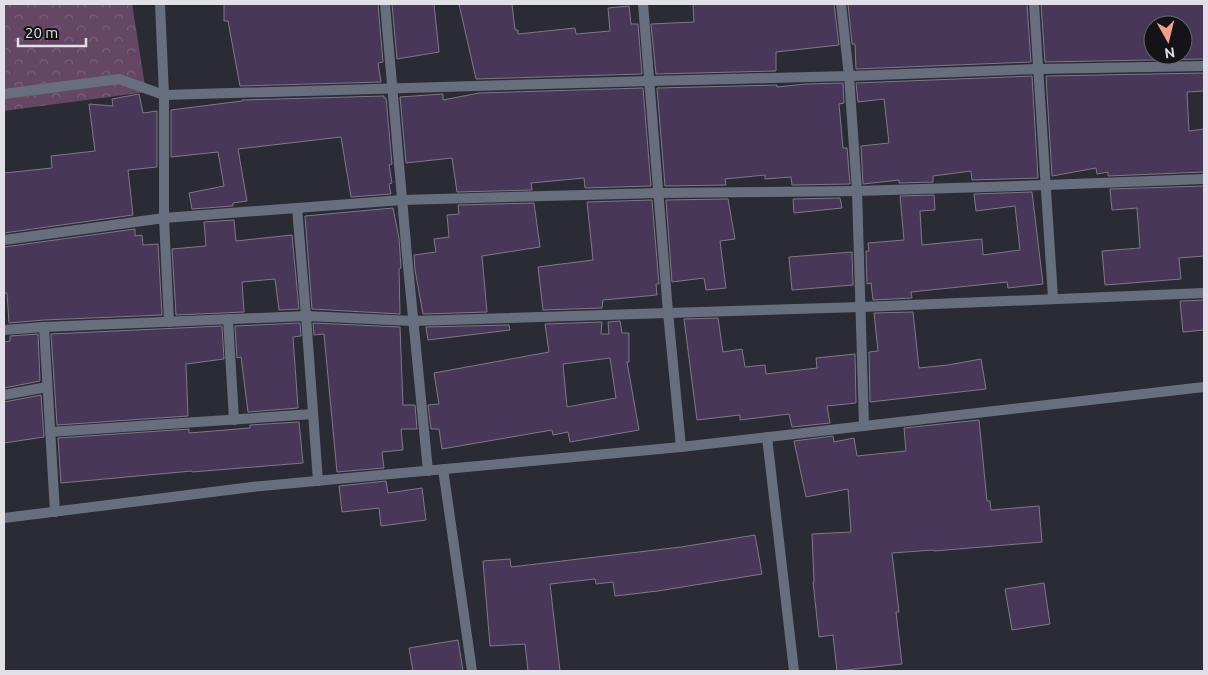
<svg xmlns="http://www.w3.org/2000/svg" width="1208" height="675" font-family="Ubuntu,sans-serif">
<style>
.forest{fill:url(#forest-crowns)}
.building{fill:#483759;stroke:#7e7984;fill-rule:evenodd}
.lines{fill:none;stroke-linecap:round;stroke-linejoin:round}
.minor{stroke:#676f7f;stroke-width:10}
.tertiary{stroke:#676f7f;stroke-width:10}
</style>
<defs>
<pattern id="forest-crowns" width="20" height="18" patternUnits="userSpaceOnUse" patternTransform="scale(1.25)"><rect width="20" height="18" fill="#654763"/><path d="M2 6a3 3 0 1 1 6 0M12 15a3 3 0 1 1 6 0" fill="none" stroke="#7b6179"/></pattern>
</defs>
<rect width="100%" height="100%" fill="#2b2b35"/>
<path class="forest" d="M4,4H132L146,92L4,111Z"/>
<g class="building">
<path d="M224,4H378L383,62L378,63L381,82L240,86L228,21H224Z"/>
<path d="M392,4H434L439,52L397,59Z"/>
<path d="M459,4H512L515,30H518V34L575,28L576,34L610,31L608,8L629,6L631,24H638L642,74L476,79Z"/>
<path d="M693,4H834L839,45L776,52V71L656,74L651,24L694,22Z"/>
<path d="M848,4H1027L1031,62L856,69L855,44H852Z"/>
<path d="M1041,4H1204V59L1045,62ZM1153,25H1183V55H1153Z"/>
<path d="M1204,73V91L1187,92L1189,131L1204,129V172L1108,176V172L1097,174L1096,168L1052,176L1046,76Z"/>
<path d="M1032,76L1038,178L972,180L971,171L933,176V182L899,183V180L863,184L861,146L889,143L884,99L858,102L856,83Z"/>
<path d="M843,83L844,103L839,104L843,148H847L850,184L792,185L791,177L765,179V175L725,179L726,185L665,186L657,88L777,85V87L806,84Z"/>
<path d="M643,88L651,186L585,188L584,178L531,183L532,190L457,192L452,158L406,163L400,97L443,94V100L479,93Z"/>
<path d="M139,94L143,113L157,111V167L128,170L133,215L4,233V173L52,168L51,156L95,151L89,104L113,106L112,99Z"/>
<path d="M384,96V98H386L392,164L389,165L392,183L389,184L391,194L351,197L341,137L238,149L247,201L233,203V206L192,209L189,193L224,186L218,152L171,157V110L242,101V100Z"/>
<path d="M1204,186V256L1179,258L1181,279L1105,285L1102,251L1140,248L1137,208L1112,210L1110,189Z"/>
<path d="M1032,192L1043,284L1008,288L1007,282L911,292L912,298L873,300L871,283L867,284L866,251H869L868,243L904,240L900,196L934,195L935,210L920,211L922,245L982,239L983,255L1020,250L1015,206L976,211L974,194Z"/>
<path d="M840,198L842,208L794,213L793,199Z"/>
<path d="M728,199L735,239L720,241L726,288L706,290L704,278L672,282L666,200Z"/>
<path d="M652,200L659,284H656L657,295L603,300L602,308L543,310L538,267L593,260L587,202Z"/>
<path d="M534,203L540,247L482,256L487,312L423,314L415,270L414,255L436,252L434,239L449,237L447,215L459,214L458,205Z"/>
<path d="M393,208L399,238L401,268L399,269L400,314L312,309L305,216Z"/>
<path d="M234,220L236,241L292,235L299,309L279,310L275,279L242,282L244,312L176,315L172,249L206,246L204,222Z"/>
<path d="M135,229V236L142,235L143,245L158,244L162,315L44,320L9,323L7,293H4V247Z"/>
<path d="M852,252L853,285L792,290L789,257Z"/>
<path d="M1204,300V330L1183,332L1180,301Z"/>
<path d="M913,312L919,368L948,365L981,359L986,389L870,402L869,352L878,351L874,313Z"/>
<path d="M718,318L723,352L742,349L745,367L765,365L766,374L817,368L816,358L855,354L856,403L827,406L830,423L792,427L789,414L740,420V415L697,420L684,319Z"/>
<path d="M620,321L622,333H629V362H627L639,430L570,442L568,432L553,435L552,430L442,449L439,429H431L428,405L439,404L434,373L549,352L545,324L602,322L601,334H609L608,322ZM610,358L616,398L567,407L563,364Z"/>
<path d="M300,323L301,336L293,337L298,408L248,412L241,357L237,358L235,326Z"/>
<path d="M313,323L400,327L403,405H415L417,429H401L403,450L382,452L384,468L337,472L324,334L314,335Z"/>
<path d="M509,325L510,330L428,340L426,327Z"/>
<path d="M222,326L224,359L186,364L188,416L57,425L51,334Z"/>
<path d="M38,334L40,381L4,388V342L10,341V336Z"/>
<path d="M41,395L44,437L4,443V402Z"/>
<path d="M979,420L987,501H990L991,510L1039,506L1042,542L934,551L933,550L892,553L899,612H896L902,664L837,671L833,635L819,637L813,582H814L812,534L851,532L848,489L806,497L794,441L833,436L834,442L854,438L857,456L906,451L904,428Z"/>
<path d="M299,422L303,463L192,472V471L61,483L58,438L189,429V433L250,428V425Z"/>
<path d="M386,481L388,493L422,488L426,520L381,526L379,508L342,512L339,486Z"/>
<path d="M755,535L762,574L658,591L615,596L613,582L596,584L595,579L550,584L560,671H528L525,644L490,646L483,561L510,559L511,567L681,547Z"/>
<path d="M1044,583L1050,624L1012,630L1005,589Z"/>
<path d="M458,640L463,671H413L409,648Z"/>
</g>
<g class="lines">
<g class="minor">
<path d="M160,4L164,95V218L169,322"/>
<path d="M385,4L407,256L428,471"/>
<path d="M643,4L668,312L681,447"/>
<path d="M841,4L849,76L857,191L864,426"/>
<path d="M1034,4L1053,298"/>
<path d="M4,94L119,79L164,95L649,81L849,76L1038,69L1204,66"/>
<path d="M297,208L306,316L318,481"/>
<path d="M4,240L164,218L402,200L658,193L857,191L1046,185L1204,179"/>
<path d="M228,319L234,420"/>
<path d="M44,327L55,512"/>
<path d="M4,330L44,327L306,316L413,321L861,307L1204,293"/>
<path d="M4,395L47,387"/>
<path d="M50,432L313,414"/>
<path d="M767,437L794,671"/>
<path d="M443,469L472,671"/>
</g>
<path class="tertiary" d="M4,518L252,487L681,447L1204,387"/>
</g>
<rect width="1208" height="675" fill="none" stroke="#e0e0e6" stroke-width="10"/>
<g transform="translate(1168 40) rotate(172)"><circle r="24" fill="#141418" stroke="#66666a"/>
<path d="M0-4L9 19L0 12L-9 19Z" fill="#f49d8b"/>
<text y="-8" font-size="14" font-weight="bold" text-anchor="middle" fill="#e0e0e6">N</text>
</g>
<path d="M18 38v8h68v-8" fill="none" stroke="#e0e0e6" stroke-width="2.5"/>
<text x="25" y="38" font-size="15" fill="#e0e0e6" stroke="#141418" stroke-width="4" paint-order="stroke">20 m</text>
</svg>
